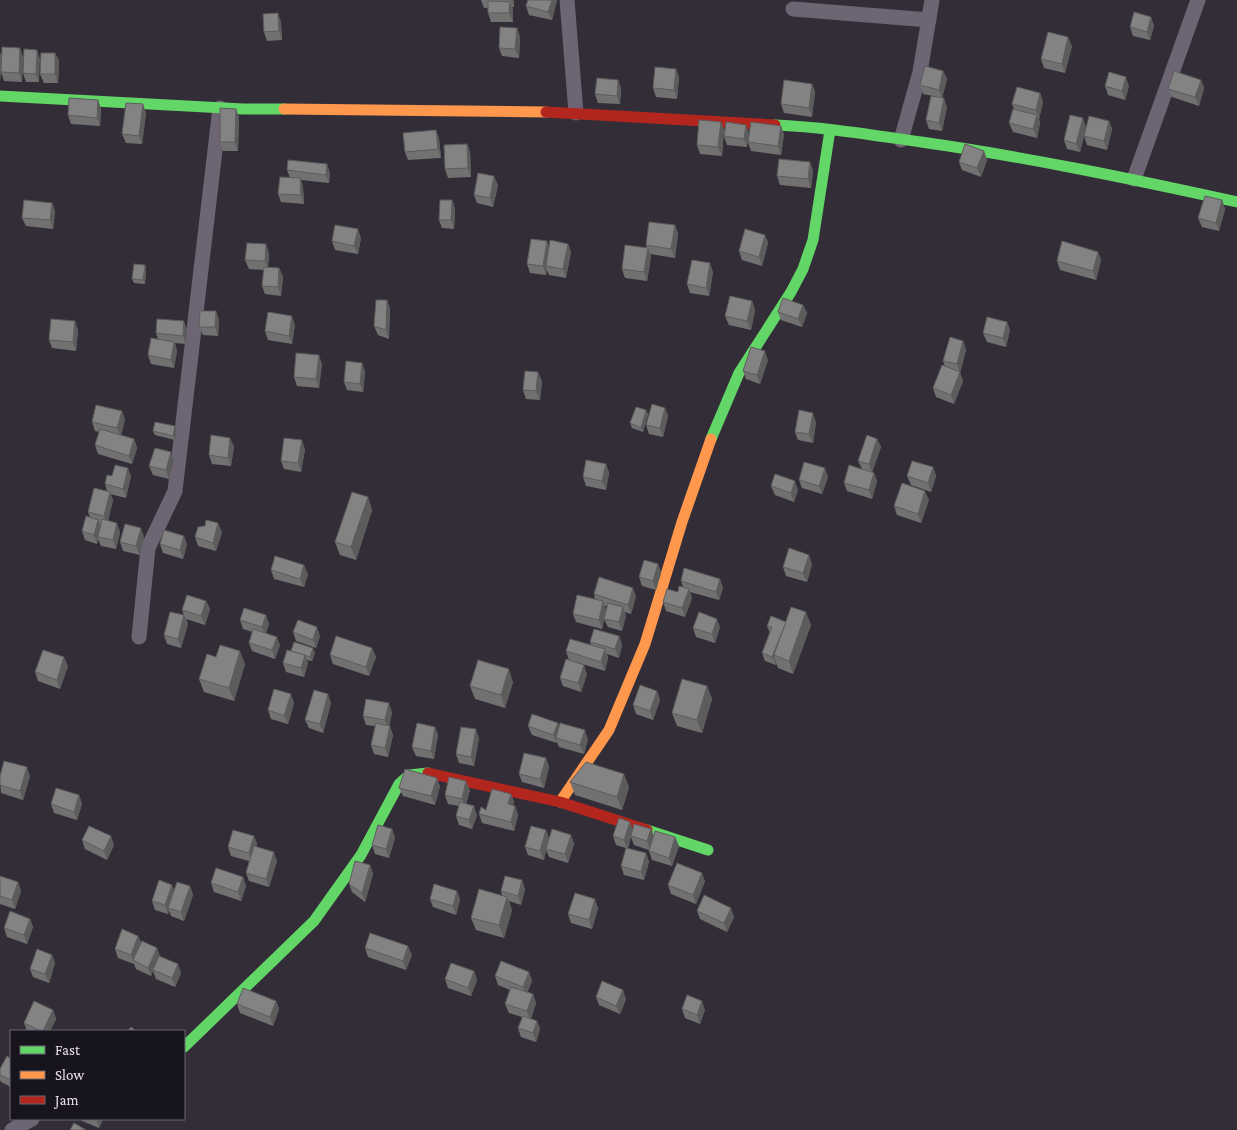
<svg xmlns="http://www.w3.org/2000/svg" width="1237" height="1130" font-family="'Crimson Pro',serif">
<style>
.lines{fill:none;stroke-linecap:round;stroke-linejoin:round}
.street{stroke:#6d6474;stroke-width:15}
.fast{stroke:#63d668;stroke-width:11}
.slow{stroke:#ff974d;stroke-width:11}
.jam{stroke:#b3261e;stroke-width:11}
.wall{fill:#717171}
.shaded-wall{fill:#5c5c5c}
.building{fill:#838383;stroke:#5c5c5c}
</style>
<rect width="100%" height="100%" fill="#332d38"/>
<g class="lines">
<g class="street">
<path d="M567,0L576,113"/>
<path d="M793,9L929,20"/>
<path d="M901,140L920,72L932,0"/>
<path d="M1134,179L1198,0"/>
<path d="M139,637L148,548L175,491L220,108"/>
<path d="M12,1130L32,1119"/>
</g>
<g class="fast">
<path d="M0,96L243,109H284"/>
<path d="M775,125C824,127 872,135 921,142C1027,157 1132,179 1237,202"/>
<path d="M711,439L739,373L791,292L803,269L813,240L830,130"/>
<path d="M647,830L708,850"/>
<path d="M184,1047L314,921L361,855L399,784L409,775L428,773"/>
</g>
<g class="slow">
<path d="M284,109L546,112"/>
<path d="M560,802L609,730L645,644L682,522L711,439"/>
</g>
<g class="jam">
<path d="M546,112L775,125"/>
<path d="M428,773L560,802L647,830"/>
</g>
</g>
<g class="wall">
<path d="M481,0H514V7H512L513,10V22H491L488,13V8H484Z"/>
<path d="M528,0H557L552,20L529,15L526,6Z"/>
<path d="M1151,17L1154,26L1150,40L1133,36L1130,27Z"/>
<path d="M281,22L282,40L267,41L264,32Z"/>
<path d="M517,28L520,37L519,58L502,56L499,48Z"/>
<path d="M1072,46L1065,73L1044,68L1041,59Z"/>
<path d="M37,50L39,82H26L23,73Z"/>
<path d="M0,53L2,58L23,57L22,82L4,81L1,72V69L0,81Z"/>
<path d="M55,53L59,61L58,83H44L40,74Z"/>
<path d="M676,69L679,78L677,99L656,97L653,88Z"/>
<path d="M943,71L947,79L942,98L947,107L942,131L929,129L926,120L933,96L923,94L920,85Z"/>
<path d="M618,80L621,89L620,104L598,103L595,94Z"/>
<path d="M1201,80L1204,88L1199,106L1172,97L1168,89Z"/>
<path d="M812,84L815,92L812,117L784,113L781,104Z"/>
<path d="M1105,86H1129L1125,100L1108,95Z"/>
<path d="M1040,93L1043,102L1039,119L1040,123L1037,138L1013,132L1009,123L1014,109L1012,104Z"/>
<path d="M98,100L101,109L100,126L71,124L68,115Z"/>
<path d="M146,113L142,144L126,143L122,134Z"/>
<path d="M239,117L238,151H223L220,142Z"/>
<path d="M1109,121L1112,129L1107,150L1087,145L1084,136L1080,152L1067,149L1064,140L1086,127Z"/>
<path d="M721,122L724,130L722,156L700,154L697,145Z"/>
<path d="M746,125L749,134L747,147L727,145L724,136Z"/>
<path d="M436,130L439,139L441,158L408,160L405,152Z"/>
<path d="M784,134L781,155L751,151L748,142Z"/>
<path d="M467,144L470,152L471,177L448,178L445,169Z"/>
<path d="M984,151L987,160L981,177L962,170L959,162Z"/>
<path d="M810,162L813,171L811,188L780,185L777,176Z"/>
<path d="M287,170L330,173L329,183L301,180L303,187L304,204L281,202L278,194L290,178Z"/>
<path d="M498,185L493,207L477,203L474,195Z"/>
<path d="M452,200L455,209L454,229L442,228L439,220Z"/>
<path d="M1222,200L1225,209L1219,231L1202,227L1198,218Z"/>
<path d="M52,203L55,211L53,229L26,226L22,218Z"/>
<path d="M675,225L678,234L675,258L650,254L651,257L647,281L625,278L622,269L647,248L646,245Z"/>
<path d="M765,235L768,243L762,266L742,260L739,251Z"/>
<path d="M361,238L358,254L335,250L332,241Z"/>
<path d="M547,241L549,248L568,244L571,252L566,278L549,275L547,270L546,275L530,273L527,264Z"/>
<path d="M1098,252L1101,260L1096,280L1060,270L1057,261Z"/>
<path d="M269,253L268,267L279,268L283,277L281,296L265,294L262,286L264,270L249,269L245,260Z"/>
<path d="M145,265L146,270L145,284L134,283L132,279Z"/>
<path d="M713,272L709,296L690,293L687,284Z"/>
<path d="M387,300L390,309L389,339L378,335L374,326Z"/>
<path d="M752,301L755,310L751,330L729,325L725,316Z"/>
<path d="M803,305L807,313L802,327L781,320L778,312Z"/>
<path d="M216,311L219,320L218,336L203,335L199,327Z"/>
<path d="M1007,322L1010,330L1006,347L987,342L983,333Z"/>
<path d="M295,325L292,344L268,340L265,331Z"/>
<path d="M78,330L76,351L52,348L49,340Z"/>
<path d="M187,330L186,344L175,343L177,351L174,368L151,364L148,355L158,339L156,333Z"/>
<path d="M963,341L966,350L960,373L963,381L954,404L936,397L933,388L945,366L943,361Z"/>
<path d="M768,360L760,384L746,379L743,371Z"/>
<path d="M362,363L365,372L363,392L347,390L344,382Z"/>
<path d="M322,364L319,388L297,386L294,377Z"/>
<path d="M542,381L540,400L526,399L523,390Z"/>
<path d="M665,408L668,416L663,437L649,434L646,425Z"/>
<path d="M646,410L648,414L643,432L632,428L630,423Z"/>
<path d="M125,419L121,435L134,439L137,448L132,464L98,454L95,445L99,432L95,431L92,422Z"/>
<path d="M816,422L813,443L798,440L795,432Z"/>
<path d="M175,426L177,431L175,440L155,435L153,431Z"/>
<path d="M877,439L881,447L872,472L874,473L877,481L872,499L847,491L844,483L862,469L858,461Z"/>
<path d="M234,446L231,466L212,464L209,455Z"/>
<path d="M305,449L301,472L284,469L281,461Z"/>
<path d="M174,461L169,479L153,475L149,466Z"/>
<path d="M606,464L609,473L606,490L586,486L583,477Z"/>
<path d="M933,467L936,476L931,492L911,485L907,476Z"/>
<path d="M112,476H131L126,498L110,494L113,500L108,521L120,532L116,549L101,546L98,539L97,544L85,540L82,531L90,517L88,512L107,491L105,484Z"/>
<path d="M828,477L822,494L802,488L799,480Z"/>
<path d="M771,486L798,490L794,502L775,495Z"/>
<path d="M368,497L372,510L356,560L340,555L335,542Z"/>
<path d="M929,500L921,523L897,515L894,506Z"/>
<path d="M222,532L216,551L198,546L195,537Z"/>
<path d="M144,537L140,555L123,551L120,542Z"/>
<path d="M160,544H187L183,559L163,553Z"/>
<path d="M658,564L661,573L656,590L642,586L639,577Z"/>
<path d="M812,564L807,582L786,576L783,567Z"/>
<path d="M271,570L308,574L304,587L274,579Z"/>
<path d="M681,581L723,588L719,600L690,592L692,598L685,617L666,611L663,602L678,592L683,587Z"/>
<path d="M594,594L636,596L631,614L625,612L626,616L622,631L608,627L604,619L608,606H605L606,610L602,629L576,622L573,614L595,599Z"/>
<path d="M206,601L210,609L205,625L186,619L188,624L181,648L167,644L164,635L184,615L182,610Z"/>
<path d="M266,615L269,624L266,633L280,645L275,659L252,651L249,643L253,632L243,629L240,620Z"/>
<path d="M786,622L811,625L793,674L778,668L776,663V665L765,661L762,653L770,633L767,626Z"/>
<path d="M720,627L715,643L696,637L693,628Z"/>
<path d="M293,632L320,636L316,648L296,641Z"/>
<path d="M619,636L622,645L619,658L607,654L608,658L605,671L569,660L566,651L591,645L590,642Z"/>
<path d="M372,648L376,657L369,676L333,664L330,655Z"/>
<path d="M291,651L315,653L312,661L307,660L308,663L304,677L286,672L283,663Z"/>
<path d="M245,664L234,701L204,692L199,679Z"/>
<path d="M68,666L60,689L38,681L35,672Z"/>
<path d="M587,674L581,692L563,686L560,678Z"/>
<path d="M513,682L505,708L475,699L470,686Z"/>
<path d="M707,686L712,699L702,733L677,726L672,713Z"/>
<path d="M657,691L660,700L653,720L636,714L633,705Z"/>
<path d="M294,703L288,724L271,719L268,710Z"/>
<path d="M331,703L323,733L309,728L305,720Z"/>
<path d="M392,712L389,726L393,735L388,757L374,754L371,745L375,726L366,725L363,716Z"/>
<path d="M558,723L559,727L588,739L584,754L559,747L557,742V743L532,735L528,726Z"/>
<path d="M435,727L438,735L434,759L416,756L412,747Z"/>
<path d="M479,738L474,766L459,763L456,754Z"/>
<path d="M546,758L549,767L544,788L522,782L519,774Z"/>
<path d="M0,776H30L23,800L1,793Z"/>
<path d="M570,782L629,787L622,810L575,795Z"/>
<path d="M440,786L435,805L403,796L399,788Z"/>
<path d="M470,790L466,804L477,815L472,829L459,825L456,816L459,806L448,804L445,795Z"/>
<path d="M511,794L514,802L513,805L515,806L518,815L514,831L482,823L479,814L486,810Z"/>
<path d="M79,795L82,804L77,820L54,813L51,804Z"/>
<path d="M392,829L395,838L389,858L375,854L372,845Z"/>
<path d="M651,829L654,836L675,837L679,846L672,866L652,860L649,851V850L634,845L631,837L628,848L646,853L649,862L644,880L624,875L621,866L626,848L616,845L613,836L633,830Z"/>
<path d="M546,830L549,838L571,835L574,844L568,863L549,857L546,850L544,860L528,855L525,847Z"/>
<path d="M254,836L257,844L256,846L277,861L269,887L249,881L246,873L249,861L231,856L228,847Z"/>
<path d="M82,840L114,845L107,860L85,849Z"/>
<path d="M370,865L373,874L365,902L352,892L349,884Z"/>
<path d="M243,877L246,886L241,901L214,892L211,883Z"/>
<path d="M0,878L18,882L21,891L15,909L0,904Z"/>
<path d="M522,880L525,889L521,905L509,901L512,910L504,938L476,930L471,918L502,895L501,891Z"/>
<path d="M705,881L696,904L671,894L668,885Z"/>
<path d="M190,886L193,895L184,921L171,916L169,910L168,914L155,910L152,901L174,891Z"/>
<path d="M457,891L460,900L456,915L433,907L430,899Z"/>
<path d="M598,908L592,929L571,923L568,914Z"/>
<path d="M697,911L734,917L727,932L700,919Z"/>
<path d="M30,919L33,927L27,944L7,937L4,928Z"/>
<path d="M138,936L141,943L157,948L160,957L181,973L175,987L156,979L153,971L151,976L136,969L134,964L118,958L115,949Z"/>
<path d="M365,948L412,955L406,970L368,957Z"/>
<path d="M52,955L55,963L49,983L33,977L30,969Z"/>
<path d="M474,971L477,980L471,996L448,988L445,979Z"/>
<path d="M529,972L532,981L527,993L533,994L536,1003L531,1019L537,1021L540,1029L536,1042L521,1037L518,1028L522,1017L509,1013L505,1004L510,990L498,985L495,976Z"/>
<path d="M596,997L626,999L620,1014L599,1005Z"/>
<path d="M276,1001L279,1009L273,1026L240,1013L237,1004Z"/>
<path d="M682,1009L705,1010L700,1024L685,1018Z"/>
<path d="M53,1010L56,1019L50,1031H27L24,1023Z"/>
<path d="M11,1059V1087L1,1082L0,1080V1069Z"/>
<path d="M81,1119H103L99,1128L82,1121Z"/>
</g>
<g class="shaded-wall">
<path d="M511,0H514V7Z"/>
<path d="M552,0H557L552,20L548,12Z"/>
<path d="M510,2L513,10V22L509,13Z"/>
<path d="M278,13L281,22L282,40L279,31Z"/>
<path d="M1151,17L1154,26L1150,40L1147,32Z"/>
<path d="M517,28L520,37L519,58L515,49Z"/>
<path d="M1068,37L1072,46L1065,73L1062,64Z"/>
<path d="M20,48L23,57L22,82L19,73Z"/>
<path d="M37,50L40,59L39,82L36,74Z"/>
<path d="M0,53L2,59L0,81Z"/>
<path d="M55,53L59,61L58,83L55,74Z"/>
<path d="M676,69L679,78L677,99L674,90Z"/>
<path d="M943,71L947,79L942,98L939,90Z"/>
<path d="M1126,77L1129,86L1125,100L1122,91Z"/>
<path d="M618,80L621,89L620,104L617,96Z"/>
<path d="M1201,80L1204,88L1199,106L1195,97Z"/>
<path d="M812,84L815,92L812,117L809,108Z"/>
<path d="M1040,93L1043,102L1039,119L1036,110Z"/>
<path d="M944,98L947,107L942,131L939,123Z"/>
<path d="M98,100L101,109L100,126L97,118Z"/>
<path d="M143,104L146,113L142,144L139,136Z"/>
<path d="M236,109L239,117L238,151L235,142Z"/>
<path d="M1037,115L1040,123L1037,138L1033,129Z"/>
<path d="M1083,118L1086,127L1080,152L1076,144Z"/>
<path d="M1109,121L1112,129L1107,150L1104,141Z"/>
<path d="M721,122L724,130L722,156L718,147Z"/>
<path d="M746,125L749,134L747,147L744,139Z"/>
<path d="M781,126L784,134L781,155L778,146Z"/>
<path d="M436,130L439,139L441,158L438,149Z"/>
<path d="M467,144L470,152L471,177L468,168Z"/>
<path d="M984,151L987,160L981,177L977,168Z"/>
<path d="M810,162L813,171L811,188L808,179Z"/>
<path d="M327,164L330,173L329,183L326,175Z"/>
<path d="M494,176L498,185L493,207L490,198Z"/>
<path d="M300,178L303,187L304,204L301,195Z"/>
<path d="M452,200L455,209L454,229L451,220Z"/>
<path d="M1222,200L1225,209L1219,231L1216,223Z"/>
<path d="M52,203L55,211L53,229L50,220Z"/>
<path d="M675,225L678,234L675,258L671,249Z"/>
<path d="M358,229L361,238L358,254L354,246Z"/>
<path d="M765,235L768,243L762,266L759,257Z"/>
<path d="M547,241L550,250L546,266L547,270L546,275L543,266Z"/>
<path d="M266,244L269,253L268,270L265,261Z"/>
<path d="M568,244L571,252L566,278L563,269Z"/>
<path d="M648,248L651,257L647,281L644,272Z"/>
<path d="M1098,252L1101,260L1096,280L1093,271Z"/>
<path d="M710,263L713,272L709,296L706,288Z"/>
<path d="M145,265L146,270L145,284L143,280Z"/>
<path d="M279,268L283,277L281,296L278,287Z"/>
<path d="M387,300L390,309L389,339L386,330Z"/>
<path d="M752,301L755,310L751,330L747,321Z"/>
<path d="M803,305L807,313L802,327L798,319Z"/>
<path d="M216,311L219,320L218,336L215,327Z"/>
<path d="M292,316L295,325L292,344L289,336Z"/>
<path d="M75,321L78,330L76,351L73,342Z"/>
<path d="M184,321L187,330L186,344L183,336Z"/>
<path d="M1007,322L1010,330L1006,347L1003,338Z"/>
<path d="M963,341L966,350L960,373L963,381L954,404L951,395L960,373L957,364Z"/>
<path d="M174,342L177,351L174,368L171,360Z"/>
<path d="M765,351L768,360L760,384L757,375Z"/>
<path d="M319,355L322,364L319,388L316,379Z"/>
<path d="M362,363L365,372L363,392L360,384Z"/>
<path d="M538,372L542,381L540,400L536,391Z"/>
<path d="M665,408L668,416L663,437L660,428Z"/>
<path d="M646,410L648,414L643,432L641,428Z"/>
<path d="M122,411L125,419L121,437L117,428Z"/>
<path d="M813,413L816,422L813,443L809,434Z"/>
<path d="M175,426L177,431L175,440L173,436Z"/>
<path d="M230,438L234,446L231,466L228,458Z"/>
<path d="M134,439L137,448L132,464L129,456Z"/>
<path d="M877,439L881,447L872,473L869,464Z"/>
<path d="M302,440L305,449L301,472L298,463Z"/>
<path d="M171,452L174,461L169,479L166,470Z"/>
<path d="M606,464L609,473L606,490L602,481Z"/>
<path d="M933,467L936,476L931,492L928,483Z"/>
<path d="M128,468L131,476L126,498L123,489Z"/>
<path d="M825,468L828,477L822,494L819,486Z"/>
<path d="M874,473L877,481L872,499L869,490Z"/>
<path d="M795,481L798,490L794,502L791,493Z"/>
<path d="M925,491L929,500L921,523L918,514Z"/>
<path d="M110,492L113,500L107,524L104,516Z"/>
<path d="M368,497L372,510L356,560L351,547Z"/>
<path d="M98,520L102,529L98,537V539L97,544L94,535Z"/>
<path d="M117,523L120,532L116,549L113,540Z"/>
<path d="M218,523L222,532L216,551L213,543Z"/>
<path d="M141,528L144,537L140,555L136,546Z"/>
<path d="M184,536L187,544L183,559L180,550Z"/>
<path d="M809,555L812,564L807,582L803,573Z"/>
<path d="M658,564L661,573L656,590L653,581Z"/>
<path d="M304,565L308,574L304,587L300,579Z"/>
<path d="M720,579L723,588L719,600L716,592Z"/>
<path d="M633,588L636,596L631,614L628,605Z"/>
<path d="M689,589L692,598L685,617L682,608Z"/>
<path d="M206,601L210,609L205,625L201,616Z"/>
<path d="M603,601L606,610L602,629L599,620Z"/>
<path d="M623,607L626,616L622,631L619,622Z"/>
<path d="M806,612L811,625L793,674L789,661Z"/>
<path d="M184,615L188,624L181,648L178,639Z"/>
<path d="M266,615L269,624L265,636L262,627Z"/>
<path d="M717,619L720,627L715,643L712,634Z"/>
<path d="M317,627L320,636L316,648L313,640Z"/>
<path d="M789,631L774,655L776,663V665L772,657Z"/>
<path d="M619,636L622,645L619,658L615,649Z"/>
<path d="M277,637L280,645L275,659L272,650Z"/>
<path d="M313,648L315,653L312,661L310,657Z"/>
<path d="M372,648L376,657L369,676L366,667Z"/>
<path d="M605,649L608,658L605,671L601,662Z"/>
<path d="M240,651L245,664L234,701L229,688Z"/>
<path d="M305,655L308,663L304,677L301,668Z"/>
<path d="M64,657L68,666L60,689L57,680Z"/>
<path d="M584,665L587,674L581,692L578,683Z"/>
<path d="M509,669L513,682L505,708L501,695Z"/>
<path d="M707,686L712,699L702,733L697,720Z"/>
<path d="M657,691L660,700L653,720L650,711Z"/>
<path d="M291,694L294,703L288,724L284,716Z"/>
<path d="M328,694L331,703L323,733L320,724Z"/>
<path d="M389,703L392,712L389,729L385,720Z"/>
<path d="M558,723L561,732L556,738L557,742V743L553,735Z"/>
<path d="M390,726L393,735L388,757L385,748Z"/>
<path d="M435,727L438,735L434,759L431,751Z"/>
<path d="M476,729L479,738L474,766L471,757Z"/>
<path d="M585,730L588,739L584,754L580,745Z"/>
<path d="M546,758L549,767L544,788L540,779Z"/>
<path d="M27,767L30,776L23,800L20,791Z"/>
<path d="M624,774L629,787L622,810L617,797Z"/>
<path d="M437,778L440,786L435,805L431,796Z"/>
<path d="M466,781L470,790L465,808L462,799Z"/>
<path d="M511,794L514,802L511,813L508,804Z"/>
<path d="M79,795L82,804L77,820L74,812Z"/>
<path d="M474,806L477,815L472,829L469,820Z"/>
<path d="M515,806L518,815L514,831L511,822Z"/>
<path d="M630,822L633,830L627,848L624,840Z"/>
<path d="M392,829L395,838L389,858L386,849Z"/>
<path d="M651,829L654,837L650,850L647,841Z"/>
<path d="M546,830L549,839L546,849V850L544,860L540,851Z"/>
<path d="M571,835L574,844L568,863L565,854Z"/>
<path d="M111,836L114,845L107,860L104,851Z"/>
<path d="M254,836L257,844L252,862L249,853Z"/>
<path d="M675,837L679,846L672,866L669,858Z"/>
<path d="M274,852L277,861L269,887L266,879Z"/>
<path d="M646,853L649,862L644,880L641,872Z"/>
<path d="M370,865L373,874L365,902L362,893Z"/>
<path d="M702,873L705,881L696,904L693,895Z"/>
<path d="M243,877L246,886L241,901L238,892Z"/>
<path d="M522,880L525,889L521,905L518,896Z"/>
<path d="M18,882L21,891L15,909L12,900Z"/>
<path d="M172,885L175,893L168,908L169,910L168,914L165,905Z"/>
<path d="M190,886L193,895L184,921L181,912Z"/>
<path d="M457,891L460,900L456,915L453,906Z"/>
<path d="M507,897L512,910L504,938L499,925Z"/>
<path d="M595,899L598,908L592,929L589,920Z"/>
<path d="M731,908L734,917L727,932L724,923Z"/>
<path d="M30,919L33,927L27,944L24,935Z"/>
<path d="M138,936L142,944L133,960L134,964L131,955Z"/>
<path d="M408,946L412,955L406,970L403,961Z"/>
<path d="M157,948L160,957L153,970V971L151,976L148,968Z"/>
<path d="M52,955L55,963L49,983L45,974Z"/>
<path d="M178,964L181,973L175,987L172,978Z"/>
<path d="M474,971L477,980L471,996L468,988Z"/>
<path d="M529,972L532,981L526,996L523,987Z"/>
<path d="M623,990L626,999L620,1014L616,1006Z"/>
<path d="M533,994L536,1003L530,1020L527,1011Z"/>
<path d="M276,1001L279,1009L273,1026L270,1017Z"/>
<path d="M702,1001L705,1010L700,1024L697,1015Z"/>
<path d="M53,1010L56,1019L50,1031H43Z"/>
<path d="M537,1021L540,1029L536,1042L533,1033Z"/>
<path d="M96,1119H103L99,1128Z"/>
</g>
<g class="building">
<path d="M528,0H552L548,12L526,6Z"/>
<path d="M488,1L510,2L509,13H488Z"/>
<path d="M1134,12L1151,17L1147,32L1130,27Z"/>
<path d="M278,13L279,31L264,32L263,14Z"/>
<path d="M500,27L517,28L515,49L499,48Z"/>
<path d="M1048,32L1068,37L1062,64L1041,59Z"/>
<path d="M2,47L20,48L19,73L1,72Z"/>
<path d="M24,49L37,50L36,74L23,73Z"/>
<path d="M41,53H55V74H40Z"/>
<path d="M925,66L943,71L939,90L920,85Z"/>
<path d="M655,67L676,69L674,90L653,88Z"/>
<path d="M1174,71L1201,80L1195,97L1168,89Z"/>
<path d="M1109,72L1126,77L1122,91L1105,86Z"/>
<path d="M597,78L618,80L617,96L595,94Z"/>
<path d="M784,80L812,84L809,108L781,104Z"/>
<path d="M1017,87L1040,93L1036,110L1012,104Z"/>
<path d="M931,96L944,98L939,123L926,120Z"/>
<path d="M69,98L98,100L97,118L68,115Z"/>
<path d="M126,103L143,104L139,136L122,134Z"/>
<path d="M220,108L236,109L235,142H220Z"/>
<path d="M1013,109L1037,115L1033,129L1009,123Z"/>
<path d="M1070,115L1083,118L1076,144L1064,140Z"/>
<path d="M1089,116L1109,121L1104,141L1084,136Z"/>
<path d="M699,120L721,122L718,147L697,145Z"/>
<path d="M726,122L746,125L744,139L724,136Z"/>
<path d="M751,122L781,126L778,146L748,142Z"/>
<path d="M436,130L438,149L405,152L403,133Z"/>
<path d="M467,144L468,168L445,169L444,145Z"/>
<path d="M965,144L984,151L977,168L959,162Z"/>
<path d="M779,159L810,162L808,179L777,176Z"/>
<path d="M288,160L327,164L326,175L287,170Z"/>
<path d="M478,173L494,176L490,198L474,195Z"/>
<path d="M280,177L300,178L301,195L278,194Z"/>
<path d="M1205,196L1222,200L1216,223L1198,218Z"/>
<path d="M24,200L52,203L50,220L22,218Z"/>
<path d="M440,200H452L451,220H439Z"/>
<path d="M649,222L675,225L671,249L646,245Z"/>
<path d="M335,225L358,229L354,246L332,241Z"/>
<path d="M745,229L765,235L759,257L739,251Z"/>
<path d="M531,239L547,241L543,266L527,264Z"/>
<path d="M550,240L568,244L563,269L546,266Z"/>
<path d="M1062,241L1098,252L1093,271L1057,261Z"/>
<path d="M247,243L266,244L265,261L245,260Z"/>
<path d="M625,245L648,248L644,272L622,269Z"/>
<path d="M692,260L710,263L706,288L687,284Z"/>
<path d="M134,264L145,265L143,280L132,279Z"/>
<path d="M264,267L279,268L278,287L262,286Z"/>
<path d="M730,296L752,301L747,321L725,316Z"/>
<path d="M783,298L803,305L798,319L778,312Z"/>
<path d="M376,300H387L386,330L374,326Z"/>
<path d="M200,311H216L215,327H199Z"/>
<path d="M268,312L292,316L289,336L265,331Z"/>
<path d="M987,317L1007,322L1003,338L983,333Z"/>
<path d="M51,319L75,321L73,342L49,340Z"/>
<path d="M157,319L184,321L183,336L156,333Z"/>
<path d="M950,337L963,341L957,364L943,361Z"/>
<path d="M151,338L174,342L171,360L148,355Z"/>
<path d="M751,347L765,351L757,375L743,371Z"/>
<path d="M296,353L319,355L316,379L294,377Z"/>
<path d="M346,361L362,363L360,384L344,382Z"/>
<path d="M942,365L960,372L951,395L933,388Z"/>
<path d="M525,371L538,372L536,391L523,390Z"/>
<path d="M652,404L665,408L660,428L646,425Z"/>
<path d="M96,405L122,411L117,428L92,422Z"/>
<path d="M636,407L646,410L641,428L630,423Z"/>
<path d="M799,410L813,413L809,434L795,432Z"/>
<path d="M155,422L175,426L173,436L153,431Z"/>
<path d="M100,429L134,439L129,456L95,445Z"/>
<path d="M211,435L230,438L228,458L209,455Z"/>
<path d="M867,435L877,439L869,464L858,461Z"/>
<path d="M284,438L302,440L298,463L281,461Z"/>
<path d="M155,448L171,452L166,470L149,466Z"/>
<path d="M586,460L606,464L602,481L583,477Z"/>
<path d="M912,461L933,467L928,483L907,476Z"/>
<path d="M804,462L825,468L819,486L799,480Z"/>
<path d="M115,465L128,468L123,489L105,484L107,475L112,476Z"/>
<path d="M849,465L874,473L869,490L844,483Z"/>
<path d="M775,474L795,481L791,493L771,486Z"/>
<path d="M902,483L925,491L918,514L894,506Z"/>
<path d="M94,488L110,492L104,516L88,512Z"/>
<path d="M352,492L368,497L351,547L335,542Z"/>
<path d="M86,516L98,520L94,535L82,531Z"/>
<path d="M102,519L117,523L113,540L98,537Z"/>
<path d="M206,520L218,523L213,543L195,537L198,527L205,526Z"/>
<path d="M125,524L141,528L136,546L120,542Z"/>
<path d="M164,530L184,536L180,550L160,544Z"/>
<path d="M789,548L809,555L803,573L783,567Z"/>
<path d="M275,556L304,565L300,579L271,570Z"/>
<path d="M644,560L658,564L653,581L639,577Z"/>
<path d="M684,568L720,579L716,592L681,581Z"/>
<path d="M599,577L633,588L628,605L594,594Z"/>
<path d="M679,586L689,589L682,608L663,602L667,589L678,592Z"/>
<path d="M187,595L206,601L201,616L182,610Z"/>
<path d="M577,595L603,601L599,620L573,614Z"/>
<path d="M608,603L623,607L619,622L604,619Z"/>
<path d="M791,607L806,612L789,661L774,655Z"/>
<path d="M244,608L266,615L262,627L240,620Z"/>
<path d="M170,612L184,615L178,639L164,635Z"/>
<path d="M699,612L717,619L712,634L693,628Z"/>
<path d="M771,616L786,622L772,657L762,653L772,627L767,626Z"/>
<path d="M298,620L317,627L313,640L293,632Z"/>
<path d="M253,629L277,637L272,650L249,643Z"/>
<path d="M594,629L619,636L615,649L590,642Z"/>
<path d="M336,636L372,648L366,667L330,655Z"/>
<path d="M570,639L605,649L601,662L566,651Z"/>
<path d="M294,642L313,648L310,657L304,655H305L291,651Z"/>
<path d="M220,645L240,651L229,688L199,679L207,654L216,657Z"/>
<path d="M43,650L64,657L57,680L35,672Z"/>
<path d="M287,650L305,655L301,668L283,663Z"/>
<path d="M566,659L584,665L578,683L560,678Z"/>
<path d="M478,660L509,669L501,695L470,686Z"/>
<path d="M682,679L707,686L697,720L672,713Z"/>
<path d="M640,685L657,691L650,711L633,705Z"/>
<path d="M274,689L291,694L284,716L268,710Z"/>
<path d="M314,690L328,694L320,724L305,720Z"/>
<path d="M366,699L389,703L385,720L363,716Z"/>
<path d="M532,714L558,723L553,735L528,726Z"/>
<path d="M376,723L390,726L385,748L371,745Z"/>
<path d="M417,723L435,727L431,751L412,747Z"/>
<path d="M560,723L585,730L580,745L556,738Z"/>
<path d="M461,727L476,729L471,757L456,754Z"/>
<path d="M524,753L546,758L540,779L519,774Z"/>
<path d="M4,761L27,767L20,791L0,785V776Z"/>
<path d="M586,762L624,774L617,797L570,782Z"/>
<path d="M405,769L437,778L431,796L399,788Z"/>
<path d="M449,777L466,781L462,799L445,795Z"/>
<path d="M56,788L79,795L74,812L51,804Z"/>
<path d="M492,789L511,794L508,804L515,806L511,822L479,814L481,807L486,810Z"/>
<path d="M460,802L474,806L469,820L456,816Z"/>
<path d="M619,818L630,822L624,840L613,836Z"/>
<path d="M634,824L651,829L647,841L631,836Z"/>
<path d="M378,825L392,829L386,849L372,845Z"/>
<path d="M89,826L111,836L104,851L82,840Z"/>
<path d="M531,826L546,830L540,851L525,847Z"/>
<path d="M552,829L571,835L565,854L546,849Z"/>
<path d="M233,830L254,836L249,853L228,847Z"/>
<path d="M655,831L675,837L669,858L649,851Z"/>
<path d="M254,846L274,852L266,879L246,873Z"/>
<path d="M626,848L646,853L641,872L621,866Z"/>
<path d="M355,861L370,865L362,893L349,884Z"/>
<path d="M677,863L702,873L693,895L668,885Z"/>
<path d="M216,868L243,877L238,892L211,883Z"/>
<path d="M0,876L18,882L12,900L0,896Z"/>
<path d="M505,876L522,880L518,896L501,891Z"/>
<path d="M159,880L172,885L165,905L152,901Z"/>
<path d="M177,882L190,886L181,912L168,908Z"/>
<path d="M434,884L457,891L453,906L430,899Z"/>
<path d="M479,889L507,897L499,925L471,918Z"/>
<path d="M575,893L595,899L589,920L568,914Z"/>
<path d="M704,895L731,908L724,923L697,911Z"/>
<path d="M10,911L30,919L24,935L4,928Z"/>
<path d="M122,929L138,936L131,955L115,949Z"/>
<path d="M370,933L408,946L403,961L365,948Z"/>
<path d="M142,941L157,948L148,968L133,960Z"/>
<path d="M37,949L52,955L45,974L30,969Z"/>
<path d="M159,956L178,964L172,978L153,970Z"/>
<path d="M501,961L529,972L523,987L495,976Z"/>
<path d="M451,963L474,971L468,988L445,979Z"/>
<path d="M602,981L623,990L616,1006L596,997Z"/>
<path d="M511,987L533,994L527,1011L505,1004Z"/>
<path d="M243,988L276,1001L270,1017L237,1004Z"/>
<path d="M687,995L702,1001L697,1015L682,1009Z"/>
<path d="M34,1001L53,1010L43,1031H41L24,1023Z"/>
<path d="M523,1016L537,1021L533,1033L518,1028Z"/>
<path d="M131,1027L136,1031H128Z"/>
<path d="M7,1056L11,1059V1080L0,1075V1069Z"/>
<path d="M74,1123L86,1130H70Z"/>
</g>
<rect x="10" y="1030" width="175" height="90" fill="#18141d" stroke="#6b6671"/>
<rect x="20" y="1046" width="25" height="8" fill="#63d668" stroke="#6b6671"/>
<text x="55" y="1055" font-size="15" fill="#e7e0ee">Fast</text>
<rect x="20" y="1071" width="25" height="8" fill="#ff974d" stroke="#6b6671"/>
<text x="55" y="1080" font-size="15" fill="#e7e0ee">Slow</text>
<rect x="20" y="1096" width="25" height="8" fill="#b3261e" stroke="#6b6671"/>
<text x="55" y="1105" font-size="15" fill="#e7e0ee">Jam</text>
</svg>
